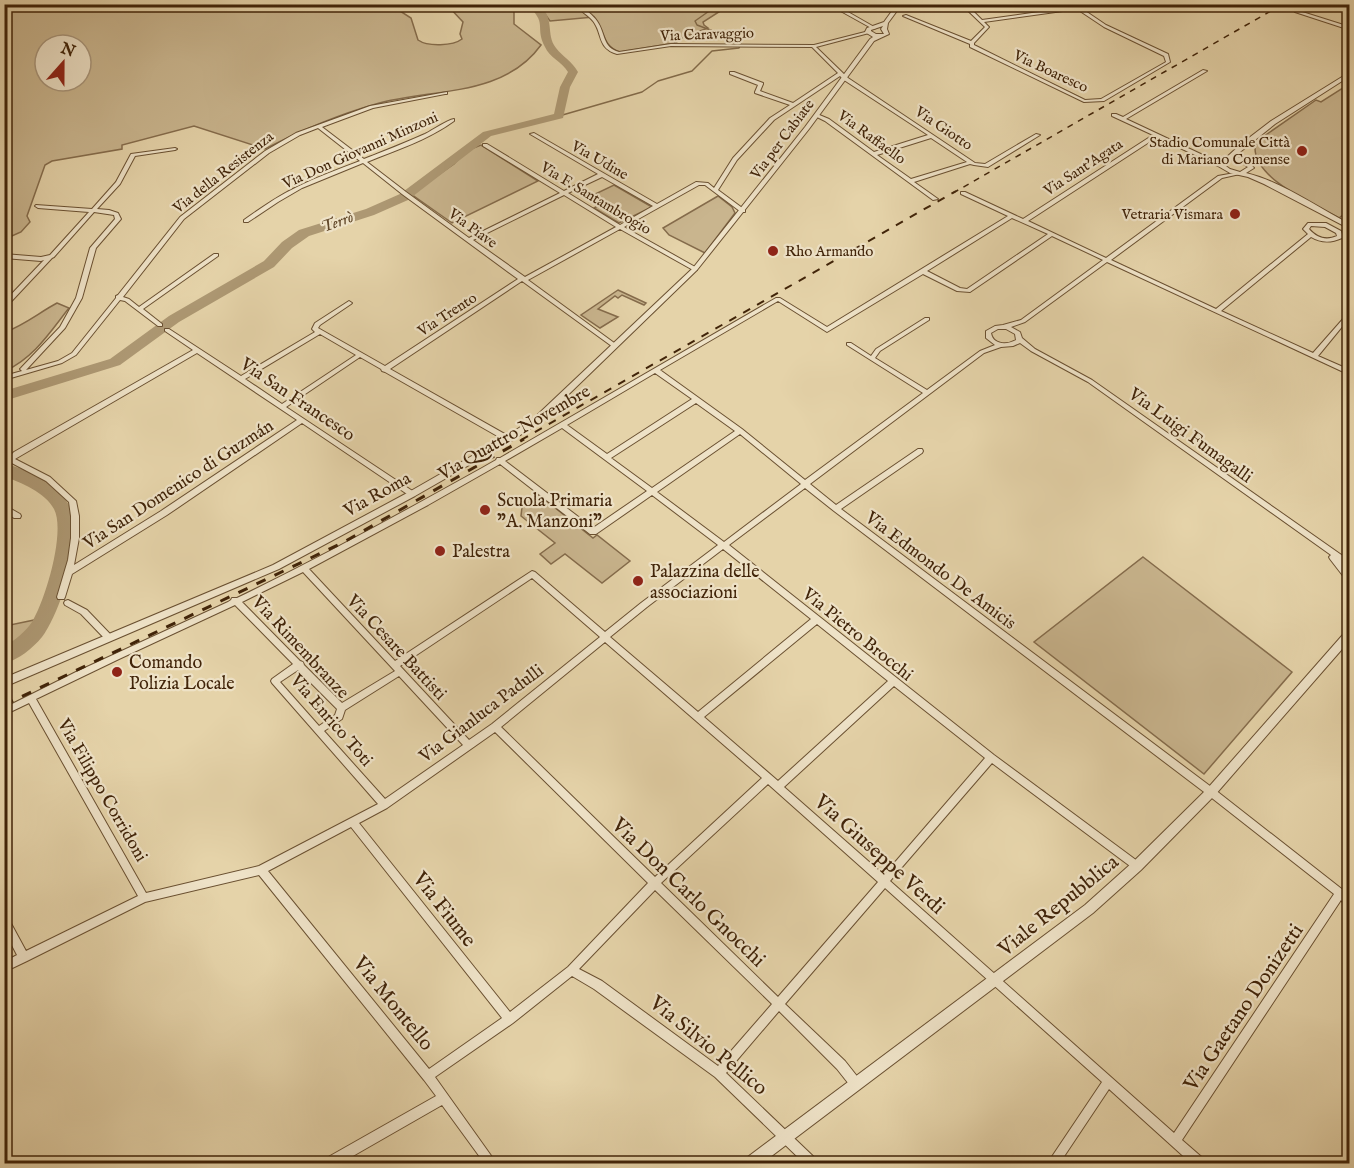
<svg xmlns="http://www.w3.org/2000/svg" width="1354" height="1168" font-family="'IM FELL English',serif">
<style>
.green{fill:#c9b58e;stroke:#856c4c;stroke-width:1.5;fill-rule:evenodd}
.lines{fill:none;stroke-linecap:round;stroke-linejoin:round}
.stream{stroke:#826a49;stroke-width:1.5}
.river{fill:#ad9873;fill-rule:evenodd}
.minor-casing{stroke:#6a5031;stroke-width:2}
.tertiary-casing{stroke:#6a5031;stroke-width:2}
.minor{fill:#eee2c7;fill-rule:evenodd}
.tertiary{fill:#eee2c7;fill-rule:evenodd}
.rail-far2{stroke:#412409;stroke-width:1.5;stroke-dasharray:6 6;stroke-linecap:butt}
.rail-far1{stroke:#412409;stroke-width:2;stroke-dasharray:8 8;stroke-linecap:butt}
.rail{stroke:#412409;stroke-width:3;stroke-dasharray:10 10;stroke-linecap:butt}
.poi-dot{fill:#8f2418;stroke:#eee2c7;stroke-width:2}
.labels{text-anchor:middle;stroke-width:4.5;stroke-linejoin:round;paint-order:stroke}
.far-street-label{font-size:15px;fill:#412409;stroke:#eee2c7}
.far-poi-label{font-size:15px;fill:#412409;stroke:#eee2c7;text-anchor:end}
.far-water-label{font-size:16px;font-style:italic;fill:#614729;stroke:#eee2c7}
.street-label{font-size:18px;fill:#412409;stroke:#eee2c7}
.poi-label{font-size:18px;fill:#412409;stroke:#eee2c7;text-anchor:start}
.near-street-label{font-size:21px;fill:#412409;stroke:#eee2c7}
</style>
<rect width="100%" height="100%" fill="#e5d3a9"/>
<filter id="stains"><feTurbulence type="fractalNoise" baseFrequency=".00333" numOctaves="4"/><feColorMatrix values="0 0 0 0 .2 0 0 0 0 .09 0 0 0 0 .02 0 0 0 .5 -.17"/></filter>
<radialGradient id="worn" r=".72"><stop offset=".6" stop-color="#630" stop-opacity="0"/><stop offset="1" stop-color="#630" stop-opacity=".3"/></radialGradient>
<g class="green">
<path d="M341,4L338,9H397L411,18L418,40C428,47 453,46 462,39L460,34L463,22L447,5L722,4L725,8L703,22L704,25L708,28L684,37L675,43L620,52C602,47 605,30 594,17L550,21L542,10L514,9V24L541,45C503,98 431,88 376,104C337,115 300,131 265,149L194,126L122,145V149L52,161L45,165L27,216L30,222L21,232L5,239V5ZM45,45H81V81H45Z"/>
<path d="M1349,84V210L1339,218C1315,204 1255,180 1255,148L1260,139L1316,100L1321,102Z"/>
<path d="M481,145L538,181L452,223L411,194L454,164L466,151Z"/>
<path d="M614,185L652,207L619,223L594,208L603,203L591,196Z"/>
<path d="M718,196L732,207L735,213L705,253L669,235L663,228Z"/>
<path d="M618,290L646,303L644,305L622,295L618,298L615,296L598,309L618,317L600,328L581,315Z"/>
<path d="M57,303L69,308C50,332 34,358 5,371V332C23,326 40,312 57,303Z"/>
<path d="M539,495L593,538L597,535L630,561L602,583L565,554L551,564L540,554L555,543L521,516L522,507Z"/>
<path d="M1143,557L1292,672L1204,774L1034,642Z"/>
<path d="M39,619L23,640L5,654V626Z"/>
</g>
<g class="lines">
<g class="stream">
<path d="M4,56L7,59L4,60"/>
<path d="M559,116L642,92L658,81L692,71L712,51L739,48L741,43L737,40L697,25L695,21L712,9L728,4"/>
</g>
<g class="river">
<path d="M526,4H538C556,18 545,34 556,48C563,57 572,61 578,72L570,87L563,118L491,136L408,200L374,215L309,236L292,248L274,267L179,322L120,365L4,401V391L110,359L169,316L264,261L282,242L299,230L366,209L400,194L483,132L554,114L560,87L568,72C562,62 549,57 545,47C534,26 549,24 526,4Z"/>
<path d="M4,463C30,471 60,484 71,509C85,538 60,613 42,637C32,649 19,659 4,664V647C15,640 25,632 32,622C45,601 66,532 54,509C45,492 21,483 4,476Z"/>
</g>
<defs>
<g id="minor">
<path d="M575,4H580C585,10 593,15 597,21C606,34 602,47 619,52L671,44L814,45L869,31V33L816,47L848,78L975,163L985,164L1036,134L1040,135L988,167L974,165L970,164L914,182L938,199L933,200L825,121L815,116V114H817L829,119L874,152L928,135L844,80L840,76L774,120L737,160L718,190L745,210V212H741L705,185H699L624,227L697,268V270H693L620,229L528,280L617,345V347H613L522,281L390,369L510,437L511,439L510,441H506L385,372L382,371L381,369L360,357L286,407L414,492L415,494L414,496H410L302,423L167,515L72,574L65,597L64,599H58L57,597L68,560L71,538V516L69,502L46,481L8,461L7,459L14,452L193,350L165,331V329H169L241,376L315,332L312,329L315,323L349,301L352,303L351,304L320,325L318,328L385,366L518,279L402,194L363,163L302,188L278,202L248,222H244V220C261,208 278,196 297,187C317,177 339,169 360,161L318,128L300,135L269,153L184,219L123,297L129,299L139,307L214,254H218V256L143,309L162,324V326H158L125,301L120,300L76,355L62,363L4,380V376L22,371L20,369L21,368L60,327L76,298L90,248L115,219L114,215L94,212L54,257L52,258L7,306L4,307V302L44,260L41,261L4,258V254L41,257L50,255L89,212L38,208L35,206L36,205L92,209L116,182L131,154L175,148L177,149L175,150L135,156L120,184L97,209L109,210L118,213L121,219L96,248L82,298L65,328L26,370L58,361L72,353L116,298V296L118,295L180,217L265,151L296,133L370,106L447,92V94H445L373,108L322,127L364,159C384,151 405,143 425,134C433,130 447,120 454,119V121C428,140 396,150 367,162L406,192L469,238L560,193L483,146V144H487L564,191L598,174L530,134L534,133L657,204L696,182L708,183L714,188L733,158L770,118L790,105L755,93V92L758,85L730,74V72H734L763,83V84L760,91L793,103L838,73L812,47L671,46L617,54C597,48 603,34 593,21C588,15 580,11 575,4ZM931,138L967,162L911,179L877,155ZM602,177L653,206L620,225L568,193ZM564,195L616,227L525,277L473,240ZM320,334L356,355L282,404L245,379ZM197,353L297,420L161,511L74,565L79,538V516L76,501L50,477L15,459Z"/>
<path d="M828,4H834L876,28L873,29Z"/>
<path d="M966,4L982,20L1074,7L1070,4H1075L1106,25L1168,54L1170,62L1104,101L1084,102L970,47V44L903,16L906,15L971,41L985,27L961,4ZM1077,9L1104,27L1164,56L1166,62L1101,99L1085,100L974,45V43L989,27L984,22Z"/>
<path d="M1296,10L1350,27V30L1295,12L1294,11Z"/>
<path d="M1203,70L1207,71L1126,119L1222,164V166H1218L1157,137L1028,221L1106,258L1218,176L1240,172V174L1222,178L1111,260L1216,309L1308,234L1303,229L1308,223H1326L1341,231L1342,234L1350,238V243L1342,238C1331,243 1321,243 1311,237L1221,311L1313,353L1350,311V317L1318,356L1350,370V375L1107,262L1025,322L1011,327L1020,332L1022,338L1035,349L1092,380L1350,561V568L1342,563L1350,573V582L1347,581L1330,559L1329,557L1331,555L1088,382L1031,351L1020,343L1013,346L1001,347L984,353L810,484L836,505L918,449H922L923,451L922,453L841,509L1214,789L1343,890L1350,897V908L1347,907L1341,900L1182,1140L1205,1160L1206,1164H1192L1109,1089L1059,1164H1047L1102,1082L885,888L785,1004L845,1061L860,1080L861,1084L860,1088L856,1089L852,1088L837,1069L779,1011L726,1073L817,1160L818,1164H805L715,1077L594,989L572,976L513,1023L435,1077L497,1164H485L442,1105L339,1164H322L323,1160L436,1096L424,1080L259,875L145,902L27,961L4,972V962L17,955L4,930V915L7,916L26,951L138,896L29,703L4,715V708L76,672L228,602L231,600L232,598H237C320,558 401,513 482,468L496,460L497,458H500L776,298H780L827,327L1008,216L961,194V192H965L1023,219L1153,135L1112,116V114H1116L1123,117ZM1012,218L1048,234L967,289L960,288L927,271ZM1311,226L1325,227L1336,233L1337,236C1326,241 1317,238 1309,229ZM1052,236L1103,260L1021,320L1003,325L995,326L986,331V338L995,345L980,351L927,390L875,358L880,351L929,320V318H925L876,349L871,356L851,343H847V345L923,393L805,480L742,429L660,370L778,301L827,332L923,274L957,291L970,292ZM998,329H1006L1015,334L1016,340C1007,345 993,345 991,333ZM655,373L692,399L607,454L567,425ZM696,403L735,431L652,488L611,458ZM562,428L647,491L593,528L505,461ZM740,434L801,484L724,542L657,492ZM500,464L590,534H596L652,495L718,545L641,603L605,632L535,572L532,571L395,661L309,569L428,505ZM805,488L834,511L1208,795L1334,894L1174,1133L890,881L992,763L1134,869L1137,870L1140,869L1142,866L1140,863L994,755L729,545ZM723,549L811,619L698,712L610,637L647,607ZM303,572L395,671L342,703L304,665L303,662L300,661L242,602ZM532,578L600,637L492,724L469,740L400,666ZM235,605L293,664L272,679L271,681L272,683L378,804L259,866L146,893L36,699L119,659ZM817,624L888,681L778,781L704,717ZM605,642L762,778L655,877L501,727ZM298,670L337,709L335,715L319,726L280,682ZM399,676L463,745L385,799L324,731L342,719L345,710ZM894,686L985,758L884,875L784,787ZM495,732L648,883L568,967L510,1012L359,823L387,808ZM768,784L878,882L778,997L661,883ZM351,827L502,1018L429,1069L268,871ZM655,890L772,1004L718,1066L602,981L579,969Z"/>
<path d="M4,505L20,514L21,516L20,518H14L4,511Z"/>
<path d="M68,600L87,610L112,636L113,638L112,640H106L81,614L65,605L64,603L65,601Z"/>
</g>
<g id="tertiary">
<path d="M897,4H902L888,23L887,29L889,34L874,41L809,129L697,270L539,423L511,441L415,496L279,569L4,687V678L273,565L409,492L505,437L533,419L693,268L805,127L870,39L873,37L865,32L867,28L884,22ZM883,26L881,29L884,34H876L871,31V30Z"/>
<path d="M1350,72V76L1275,124L1235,156L1247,160L1254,168L1246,173C1283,182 1316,207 1350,224V229L1264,184L1248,177L1230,173L1218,166V160L1228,156L1241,144L1271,121ZM1231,160L1239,161L1248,167L1240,172L1230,169L1223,164V162Z"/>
<path d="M1350,629V640L1215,795L1141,870L1093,913L761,1164H744L745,1159L1085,905L1133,862L1207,789L1347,630Z"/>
</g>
</defs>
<use href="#minor" class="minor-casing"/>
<use href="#tertiary" class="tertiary-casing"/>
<use href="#minor" class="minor"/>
<use href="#tertiary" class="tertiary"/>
<path class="rail-far2" d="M953,193L1283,4"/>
<path class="rail-far1" d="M521,440L956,191"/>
<path class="rail" d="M4,705L344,542L524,439"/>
</g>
<g class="poi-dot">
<circle cx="1302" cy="151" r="6"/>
<circle cx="1235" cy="214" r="6"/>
<circle cx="773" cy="251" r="6"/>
<circle cx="485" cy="510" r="6"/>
<circle cx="440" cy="551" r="6"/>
<circle cx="638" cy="581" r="6"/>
<circle cx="117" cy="672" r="6"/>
</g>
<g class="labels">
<g class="far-street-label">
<text transform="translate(707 34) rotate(-2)" y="5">Via Caravaggio</text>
<text transform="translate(1051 71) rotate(25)" y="5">Via Boaresco</text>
<text transform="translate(944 128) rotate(34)" y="5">Via Giotto</text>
<text transform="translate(872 137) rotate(36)" y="5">Via Raffaello</text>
<text transform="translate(782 139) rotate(-53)" y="5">Via per Cabiate</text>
<text transform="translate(360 150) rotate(-24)" y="5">Via Don Giovanni Minzoni</text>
<text transform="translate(600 160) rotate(30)" y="5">Via Udine</text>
<text transform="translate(1083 167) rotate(-33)" y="5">Via Sant'Agata</text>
<text transform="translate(223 172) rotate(-38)" y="5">Via della Resistenza</text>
<text transform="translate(596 198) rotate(31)" y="5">Via F. Santambrogio</text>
<text transform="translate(473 228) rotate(36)" y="5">Via Piave</text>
<text transform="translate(447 314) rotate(-33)" y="5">Via Trento</text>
</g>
<g class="far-poi-label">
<text x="1290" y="147">Stadio Comunale Città<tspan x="1290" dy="17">di Mariano Comense</tspan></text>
<text x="1223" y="219">Vetraria Vismara</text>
<text x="785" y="256" text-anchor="start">Rho Armando</text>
</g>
<g class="far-water-label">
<text transform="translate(337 221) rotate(-20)" y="6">Terrò</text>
</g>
<g class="street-label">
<text transform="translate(298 399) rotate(34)" y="6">Via San Francesco</text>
<text transform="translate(514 432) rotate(-30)" y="6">Via Quattro Novembre</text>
<text transform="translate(1191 435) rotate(36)" y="6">Via Luigi Fumagalli</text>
<text transform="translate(178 484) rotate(-33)" y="6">Via San Domenico di Guzmán</text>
<text transform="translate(377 494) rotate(-29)" y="6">Via Roma</text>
<text transform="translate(941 570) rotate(37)" y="6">Via Edmondo De Amicis</text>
<text transform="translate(858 634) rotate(39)" y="6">Via Pietro Brocchi</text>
<text transform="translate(301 647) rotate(47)" y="6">Via Rimembranze</text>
<text transform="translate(397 647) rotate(47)" y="6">Via Cesare Battisti</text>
<text transform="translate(481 713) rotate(-37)" y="6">Via Gianluca Padulli</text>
<text transform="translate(332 720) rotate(49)" y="6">Via Enrico Toti</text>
<text transform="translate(103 790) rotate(60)" y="6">Via Filippo Corridoni</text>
</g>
<g class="poi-label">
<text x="497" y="506">Scuola Primaria<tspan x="497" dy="21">"A. Manzoni"</tspan></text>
<text x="452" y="557">Palestra</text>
<text x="650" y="577">Palazzina delle<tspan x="650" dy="21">associazioni</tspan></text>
<text x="129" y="668">Comando<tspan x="129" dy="21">Polizia Locale</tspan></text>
</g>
<g class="near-street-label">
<text transform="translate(880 854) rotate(42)" y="7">Via Giuseppe Verdi</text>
<text transform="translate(689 892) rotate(44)" y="7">Via Don Carlo Gnocchi</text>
<text transform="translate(1058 905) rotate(-39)" y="7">Viale Repubblica</text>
<text transform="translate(445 909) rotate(52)" y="7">Via Fiume</text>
<text transform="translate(394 1003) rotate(51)" y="7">Via Montello</text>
<text transform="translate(1243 1007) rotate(-56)" y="7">Via Gaetano Donizetti</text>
<text transform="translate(709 1045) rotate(39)" y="7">Via Silvio Pellico</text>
</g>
</g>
<rect width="1354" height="1168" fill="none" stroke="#e5d3a9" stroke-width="24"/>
<rect x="6" y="6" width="1342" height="1156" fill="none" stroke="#412409" stroke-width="3"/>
<rect x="12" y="12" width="1330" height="1144" fill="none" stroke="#412409" stroke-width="1.5"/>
<g transform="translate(63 63) rotate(21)"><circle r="28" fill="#eee2c7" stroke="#a9967b" stroke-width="1.5"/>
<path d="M0-4.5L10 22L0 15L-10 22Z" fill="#8f2418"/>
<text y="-9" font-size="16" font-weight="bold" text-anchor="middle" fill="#412409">N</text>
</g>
<rect width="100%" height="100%" filter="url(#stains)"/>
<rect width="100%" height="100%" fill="url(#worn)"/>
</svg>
